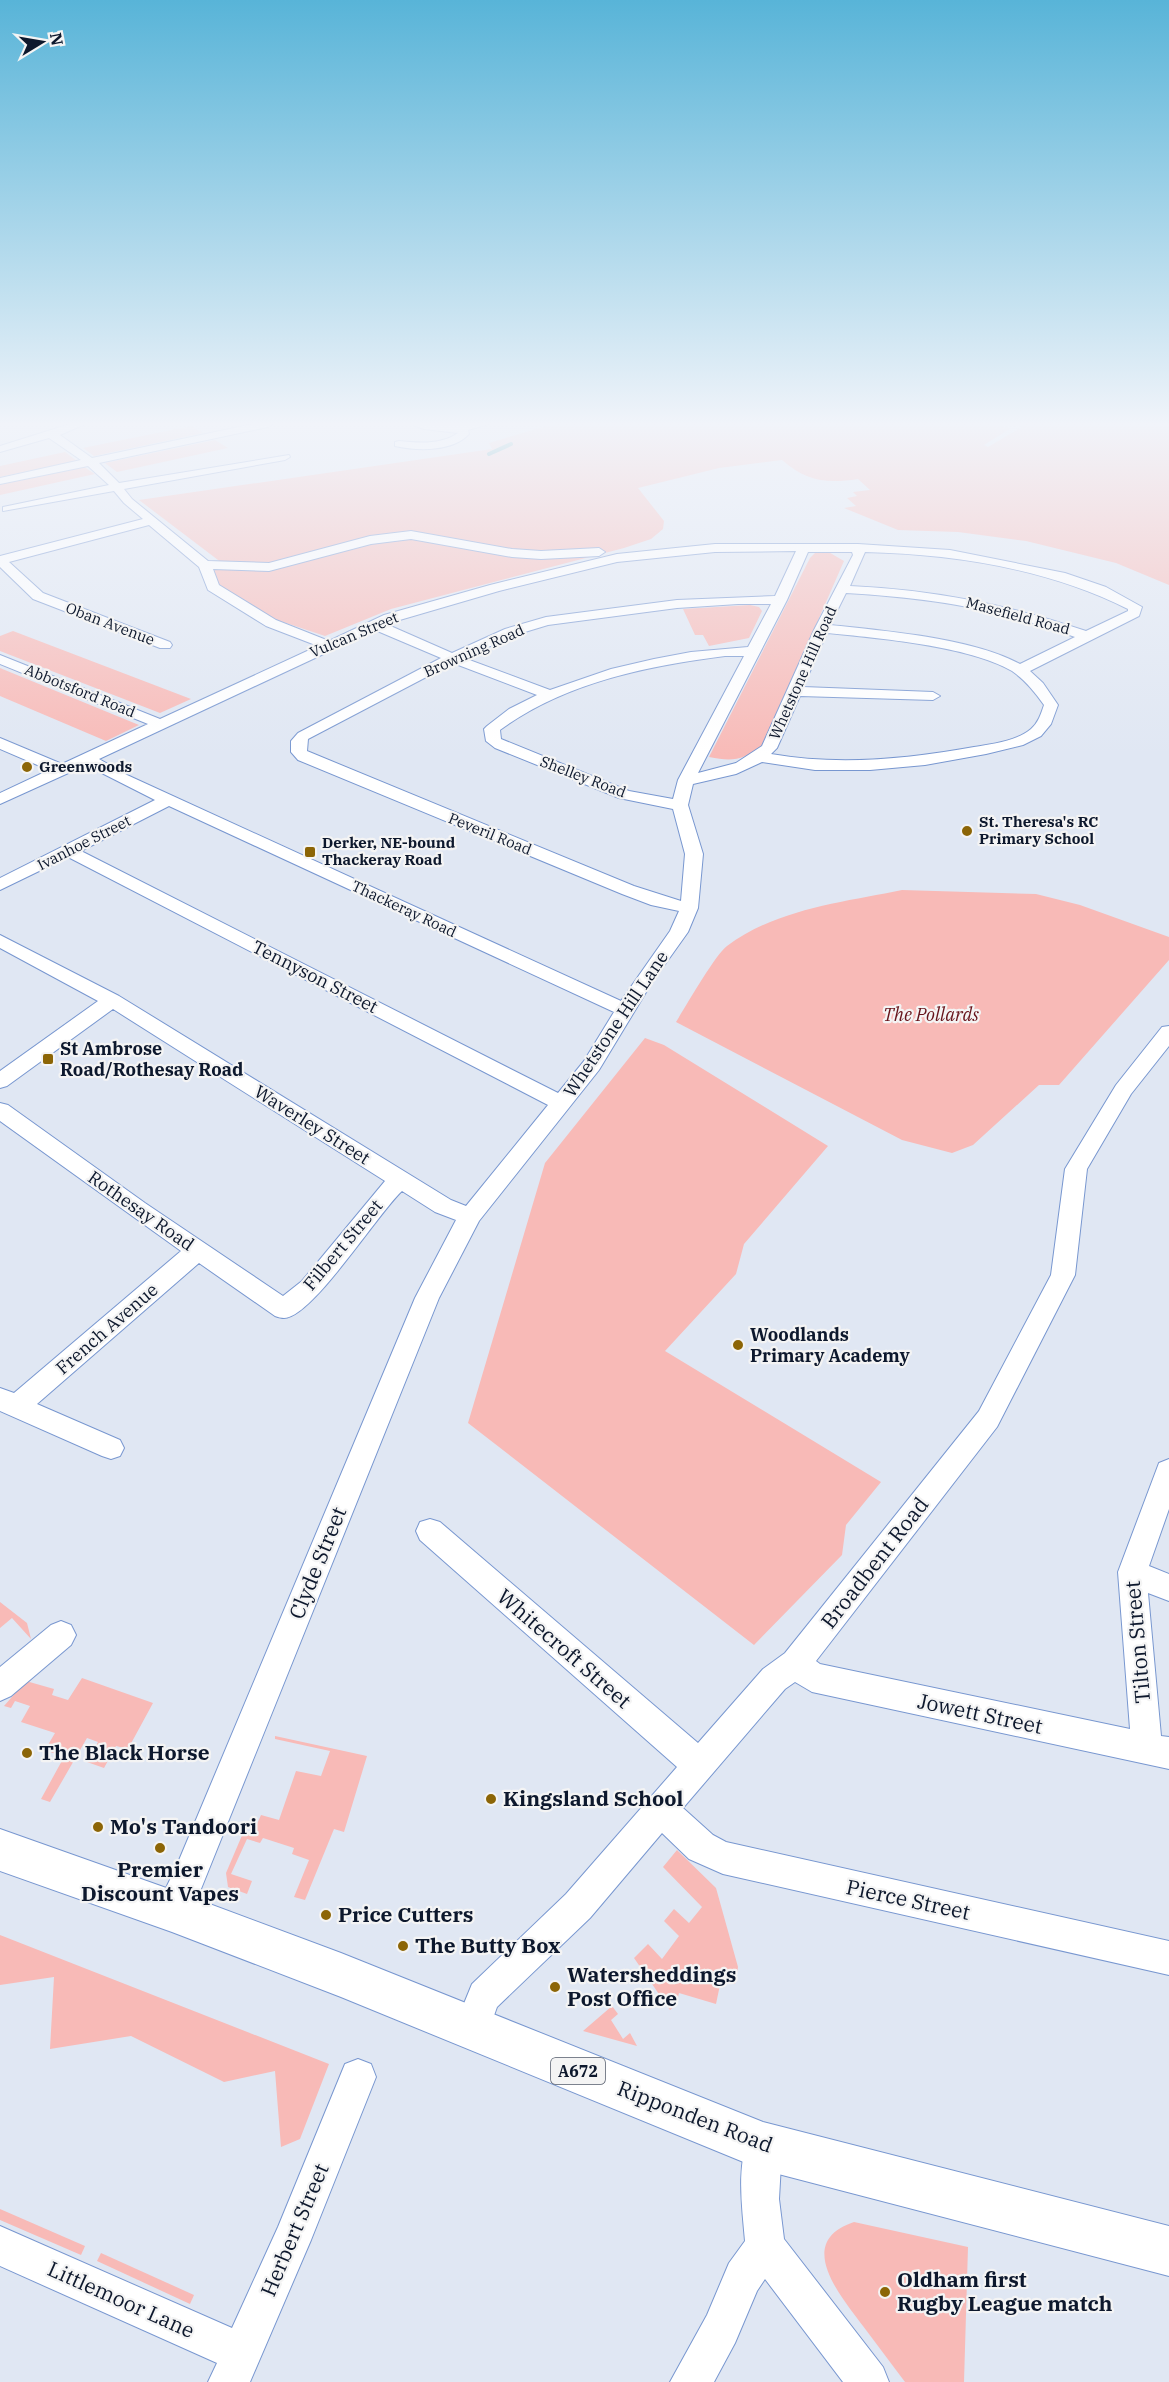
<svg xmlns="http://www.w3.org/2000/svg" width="1169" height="2382" font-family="'IBM Plex Serif',serif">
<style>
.green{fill:#f8bab7}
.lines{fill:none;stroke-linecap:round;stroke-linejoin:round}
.stream{stroke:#1b8693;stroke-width:4}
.minor-casing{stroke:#7897d0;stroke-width:2}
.major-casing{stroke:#7897d0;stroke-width:2}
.minor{fill:#fff;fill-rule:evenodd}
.major{fill:#fff;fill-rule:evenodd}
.poi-dot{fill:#8c6506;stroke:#f4f4f4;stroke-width:2}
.labels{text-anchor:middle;stroke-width:4.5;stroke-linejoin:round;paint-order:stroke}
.far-street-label{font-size:15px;fill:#0d182d;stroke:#f4f4f4}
.far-poi-label{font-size:15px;font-weight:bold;fill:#0d182d;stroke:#f4f4f4;text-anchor:start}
.shield{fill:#f4f4f4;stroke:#525a69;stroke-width:1.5}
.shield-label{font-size:16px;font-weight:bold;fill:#0d182d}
.street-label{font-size:18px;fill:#0d182d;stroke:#f4f4f4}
.park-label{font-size:18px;font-style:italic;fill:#66131a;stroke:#f4f4f4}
.poi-label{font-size:18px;font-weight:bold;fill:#0d182d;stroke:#f4f4f4;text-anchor:start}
.near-street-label{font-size:21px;fill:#0d182d;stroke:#f4f4f4}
.near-poi-label{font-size:21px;font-weight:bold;fill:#0d182d;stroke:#f4f4f4;text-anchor:start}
</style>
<rect width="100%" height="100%" fill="#e0e7f3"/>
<g class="green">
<path d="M553,424H988L1011,428L984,445L988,447L1027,424H1169V585L1116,563L1026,541L958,532L898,530L844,508L856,506L847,498L857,496L853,492L870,490L858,479C826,484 806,481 782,460L719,468L638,488L664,521L663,529L651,539L624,548L391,609L325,636L274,619L218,585L214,569L222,563L139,500L492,449L489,443Z"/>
<path d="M191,426L203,433L94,456L83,448Z"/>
<path d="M215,440L228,448L117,472L105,463Z"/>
<path d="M65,452L77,461L0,477V466Z"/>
<path d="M84,467L95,474L0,495V484Z"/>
<path d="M825,550L844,561L763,746C742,760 733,762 709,757L810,558L815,553Z"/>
<path d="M750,605L759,607L762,611L749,638L709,646L703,635H695L683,609Z"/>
<path d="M13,631L191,699L160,713L0,651V636Z"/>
<path d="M0,668L139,725L106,741L0,696Z"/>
<path d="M902,890L1036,894L1080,905L1169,937V960L1059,1085H1039L973,1145L952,1153L902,1140L676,1022C686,1006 715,955 727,946C776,909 844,902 902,890Z"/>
<path d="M645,1038L664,1045L828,1146L744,1244L736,1274L665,1351L881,1482L846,1525L842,1555L754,1645L468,1423L545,1163Z"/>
<path d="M0,1602L27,1623L31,1639L12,1618L0,1628Z"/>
<path d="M82,1678L153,1703L128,1749L116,1746L104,1768L87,1762L98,1742L87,1738L50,1802L41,1799L64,1757L45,1750L55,1733L21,1722L30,1706L15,1701L11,1708L4,1706L26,1681L54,1689L52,1695L68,1700Z"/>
<path d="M275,1736L367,1756L344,1832L334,1829L305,1900L294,1897L309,1860L292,1854L294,1848L263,1838L260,1843L247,1839L231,1874L252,1881L247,1894L228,1887L226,1873L243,1833L252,1835L261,1815L279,1820L296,1771L321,1776L330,1751L275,1739Z"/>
<path d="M677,1850L716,1888L738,1967L735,1984L721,1980L716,2004L679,1993L676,2005L670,2010L634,1958L648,1944L662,1959L679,1936L664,1921L674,1909L689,1923L702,1907L663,1867Z"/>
<path d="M0,1935L329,2064L300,2139L281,2147L275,2071L224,2082L131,2036L50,2049L54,1977L0,1985Z"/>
<path d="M612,2006L618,2014L611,2020L623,2039L630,2033L637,2046L583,2031Z"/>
<path d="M0,2209L85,2246L81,2255L0,2220Z"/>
<path d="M854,2222L968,2247L964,2382H905C891,2363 877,2345 863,2326C840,2295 794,2242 854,2222Z"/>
<path d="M101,2253L194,2295L190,2304L97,2261Z"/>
</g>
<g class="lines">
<path class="stream" d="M489,454L511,444"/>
<defs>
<g id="minor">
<path d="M70,424H85L60,435L92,458L253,424H273L268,427L99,463L119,483L289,455L290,457L285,460L124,489L132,499L208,561L269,563L370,536L411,531L512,549L541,551L599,548L605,552L599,556L541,559L512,557L411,539L371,544L269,571L213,569L219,585L276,620L329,641L384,615L490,585L617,554L715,544H858L950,550L1065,573L1106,587L1142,607L1139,616L1030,671L1043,683L1058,705L1051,724L1041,736L1023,745L986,754L925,765L870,770H815L762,762L736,774L693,784L688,805L703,854L698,908L688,932L651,984L599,1070L479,1221L439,1298L201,1889L184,1923L172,1928L160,1923L155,1911L177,1865L415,1298L456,1220L435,1212L402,1191C378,1213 312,1318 284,1318C281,1318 278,1317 275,1316L199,1263L37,1404L120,1440L124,1448L120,1456L111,1459L102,1456L0,1411V1388L14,1393L181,1251L0,1121V1103L8,1105L145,1203L283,1296L302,1281L385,1181L113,1009L7,1086L0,1088V1071L98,1001L0,948V935L119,996L451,1200L466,1206L548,1105L68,857L0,890V878L155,800L86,765L0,804V793L49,770L0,749V738L62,764L148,724L0,664V655L160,719L318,646L266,626L208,590L199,567L149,525L9,562L43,593L170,642L172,645L170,648H160L33,599L0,567V556L143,519L124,503L114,491L3,511V507L109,485L88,466L0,484V478L81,460L49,438L0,452V446ZM796,551L775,596L677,600L546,617L505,629L452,653L386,624L499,591L617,562L715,552ZM808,552H852L853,555L815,628L762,746L736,763L698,773L787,600ZM865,552C953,554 1049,569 1128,609V611L1086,631C1007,604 933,590 850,586ZM846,593C930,598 996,608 1075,637L1020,664C972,638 886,631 830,625ZM738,604H771L748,647L691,652L654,659L611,669L550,690L464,658L515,635L548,625L677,608ZM375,630L441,658L298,733L291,741V752L298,760L622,894L651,905L679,911L670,931L621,1001L127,775L99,759ZM827,633C877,638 970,646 1012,671C1025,680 1035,692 1044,705C1041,714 1038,723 1031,729C1017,741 992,744 974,747C907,759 839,766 771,754L777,748L800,696L933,700L940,696L933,692L803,687ZM725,656H744L678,780L673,799L629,791L501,739L500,730C564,683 646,666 725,656ZM453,663L537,695L509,709L487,726L484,729L486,741L495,748L619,798L673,809L685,854L681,901L634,886L307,751L308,739ZM169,806L614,1012L584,1061L558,1093L81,851Z"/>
<path d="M410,424H489L468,430L469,434C452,452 418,451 395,446V442L399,441C419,443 441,445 458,433L424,429Z"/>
<path d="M1169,1026V1046L1131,1094L1087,1169L1075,1275L997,1427L816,1661L820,1664L1130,1729L1118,1572L1156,1471L1159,1463L1169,1459V1509L1149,1566L1169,1574V1601L1148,1593L1161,1736L1169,1737V1769L812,1692L795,1682L785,1689L683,1808L713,1835L726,1842L1169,1941V1975L723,1874L689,1859L662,1833L590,1918L497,2007L485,2041L472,2046L459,2041L454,2028L472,1984L566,1894L677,1767L420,1540L416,1531L420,1522L430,1519L440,1522L698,1743L763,1669L785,1653L979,1411L1051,1275L1065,1169L1116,1085L1162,1027Z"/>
<path d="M61,1621L71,1625L76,1635L71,1645L11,1696L0,1701V1667L51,1625Z"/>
<path d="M358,2059L371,2064L376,2077L311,2240L250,2382H208L217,2363L0,2266V2226L232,2328L278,2227L345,2064Z"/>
<path d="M763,2127L776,2133L782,2146L779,2199L784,2239L883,2367L889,2382H843L765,2279L757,2291L735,2343L714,2382H670L707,2315L729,2263L745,2241C742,2206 736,2166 750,2133Z"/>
</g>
<path id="major" d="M0,1829L172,1890L341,1953L763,2122L1169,2226V2276L763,2170L341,1997L172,1932L0,1871Z"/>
</defs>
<use href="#minor" class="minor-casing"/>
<use href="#major" class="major-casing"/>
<use href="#minor" class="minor"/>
<use href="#major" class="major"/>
</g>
<linearGradient id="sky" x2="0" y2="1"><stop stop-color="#58b4d8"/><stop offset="0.56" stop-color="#f1f4fa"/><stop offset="1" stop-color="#f1f4fa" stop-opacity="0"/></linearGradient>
<rect width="1169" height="757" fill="url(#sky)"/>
<g class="poi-dot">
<circle cx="27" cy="767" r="6"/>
<circle cx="967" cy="831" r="6"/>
<rect x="304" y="846" width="12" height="12" rx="3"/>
<rect x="42" y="1053" width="12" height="12" rx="3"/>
<circle cx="738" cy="1345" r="6"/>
<circle cx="27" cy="1753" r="6"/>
<circle cx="491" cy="1799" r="6"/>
<circle cx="98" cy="1827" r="6"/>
<circle cx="160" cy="1848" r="6"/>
<circle cx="326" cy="1915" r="6"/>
<circle cx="403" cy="1946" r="6"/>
<circle cx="555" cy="1987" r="6"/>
<circle cx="885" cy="2292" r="6"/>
</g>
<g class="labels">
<g class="far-street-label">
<text transform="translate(1018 616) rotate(15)" y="5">Masefield Road</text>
<text transform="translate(110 624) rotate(21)" y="5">Oban Avenue</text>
<text transform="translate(354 635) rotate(-23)" y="5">Vulcan Street</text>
<text transform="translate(474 651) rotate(-24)" y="5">Browning Road</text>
<text transform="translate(803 673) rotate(-66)" y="5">Whetstone Hill Road</text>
<text transform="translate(80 691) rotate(22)" y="5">Abbotsford Road</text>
<text transform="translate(583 777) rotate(21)" y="5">Shelley Road</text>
<text transform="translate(490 834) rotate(22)" y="5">Peveril Road</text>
<text transform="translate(84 843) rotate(-27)" y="5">Ivanhoe Street</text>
<text transform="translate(404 909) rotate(25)" y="5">Thackeray Road</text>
</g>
<g class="far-poi-label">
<text x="39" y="772">Greenwoods</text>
<text x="979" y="827">St. Theresa's RC<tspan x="979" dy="17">Primary School</tspan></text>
<text x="322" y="848">Derker, NE-bound<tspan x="322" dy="17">Thackeray Road</tspan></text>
</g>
<rect class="shield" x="551" y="2058" width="54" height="26" rx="4.5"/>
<g class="shield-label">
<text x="578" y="2077">A672</text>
</g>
<g class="street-label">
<text transform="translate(315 977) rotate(27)" y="6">Tennyson Street</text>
<text transform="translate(616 1024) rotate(-56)" y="6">Whetstone Hill Lane</text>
<text transform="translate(312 1125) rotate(32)" y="6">Waverley Street</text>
<text transform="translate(141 1211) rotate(35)" y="6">Rothesay Road</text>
<text transform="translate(343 1245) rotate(-50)" y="6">Filbert Street</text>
<text transform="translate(107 1329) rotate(-41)" y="6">French Avenue</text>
</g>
<g class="park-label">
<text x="931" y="1021">The Pollards</text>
</g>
<g class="poi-label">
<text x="60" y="1055">St Ambrose<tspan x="60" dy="21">Road/Rothesay Road</tspan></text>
<text x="750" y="1341">Woodlands<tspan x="750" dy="21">Primary Academy</tspan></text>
</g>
<g class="near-street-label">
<text transform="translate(318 1563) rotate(-68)" y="7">Clyde Street</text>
<text transform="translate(875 1563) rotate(-52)" y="7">Broadbent Road</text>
<text transform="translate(1138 1642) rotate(-95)" y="7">Tilton Street</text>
<text transform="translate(564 1649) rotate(41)" y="7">Whitecroft Street</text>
<text transform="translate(980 1714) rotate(12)" y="7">Jowett Street</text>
<text transform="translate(908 1900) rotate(12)" y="7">Pierce Street</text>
<text transform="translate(695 2117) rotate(21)" y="7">Ripponden Road</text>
<text transform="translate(295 2230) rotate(-67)" y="7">Herbert Street</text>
<text transform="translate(121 2300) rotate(24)" y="7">Littlemoor Lane</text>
</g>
<g class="near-poi-label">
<text x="39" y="1760">The Black Horse</text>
<text x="503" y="1806">Kingsland School</text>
<text x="110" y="1834">Mo's Tandoori</text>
<text x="160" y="1877" text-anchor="middle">Premier<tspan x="160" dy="24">Discount Vapes</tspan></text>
<text x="338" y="1922">Price Cutters</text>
<text x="415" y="1953">The Butty Box</text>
<text x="567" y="1982">Watersheddings<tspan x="567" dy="24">Post Office</tspan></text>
<text x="897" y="2287">Oldham first<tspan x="897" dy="24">Rugby League match</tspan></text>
</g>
</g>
<g transform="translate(42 42) rotate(79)" stroke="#f4f4f4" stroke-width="4.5" paint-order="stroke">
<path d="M0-4.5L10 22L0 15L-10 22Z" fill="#0d182d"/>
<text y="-9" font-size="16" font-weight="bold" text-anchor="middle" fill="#0d182d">N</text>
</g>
</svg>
